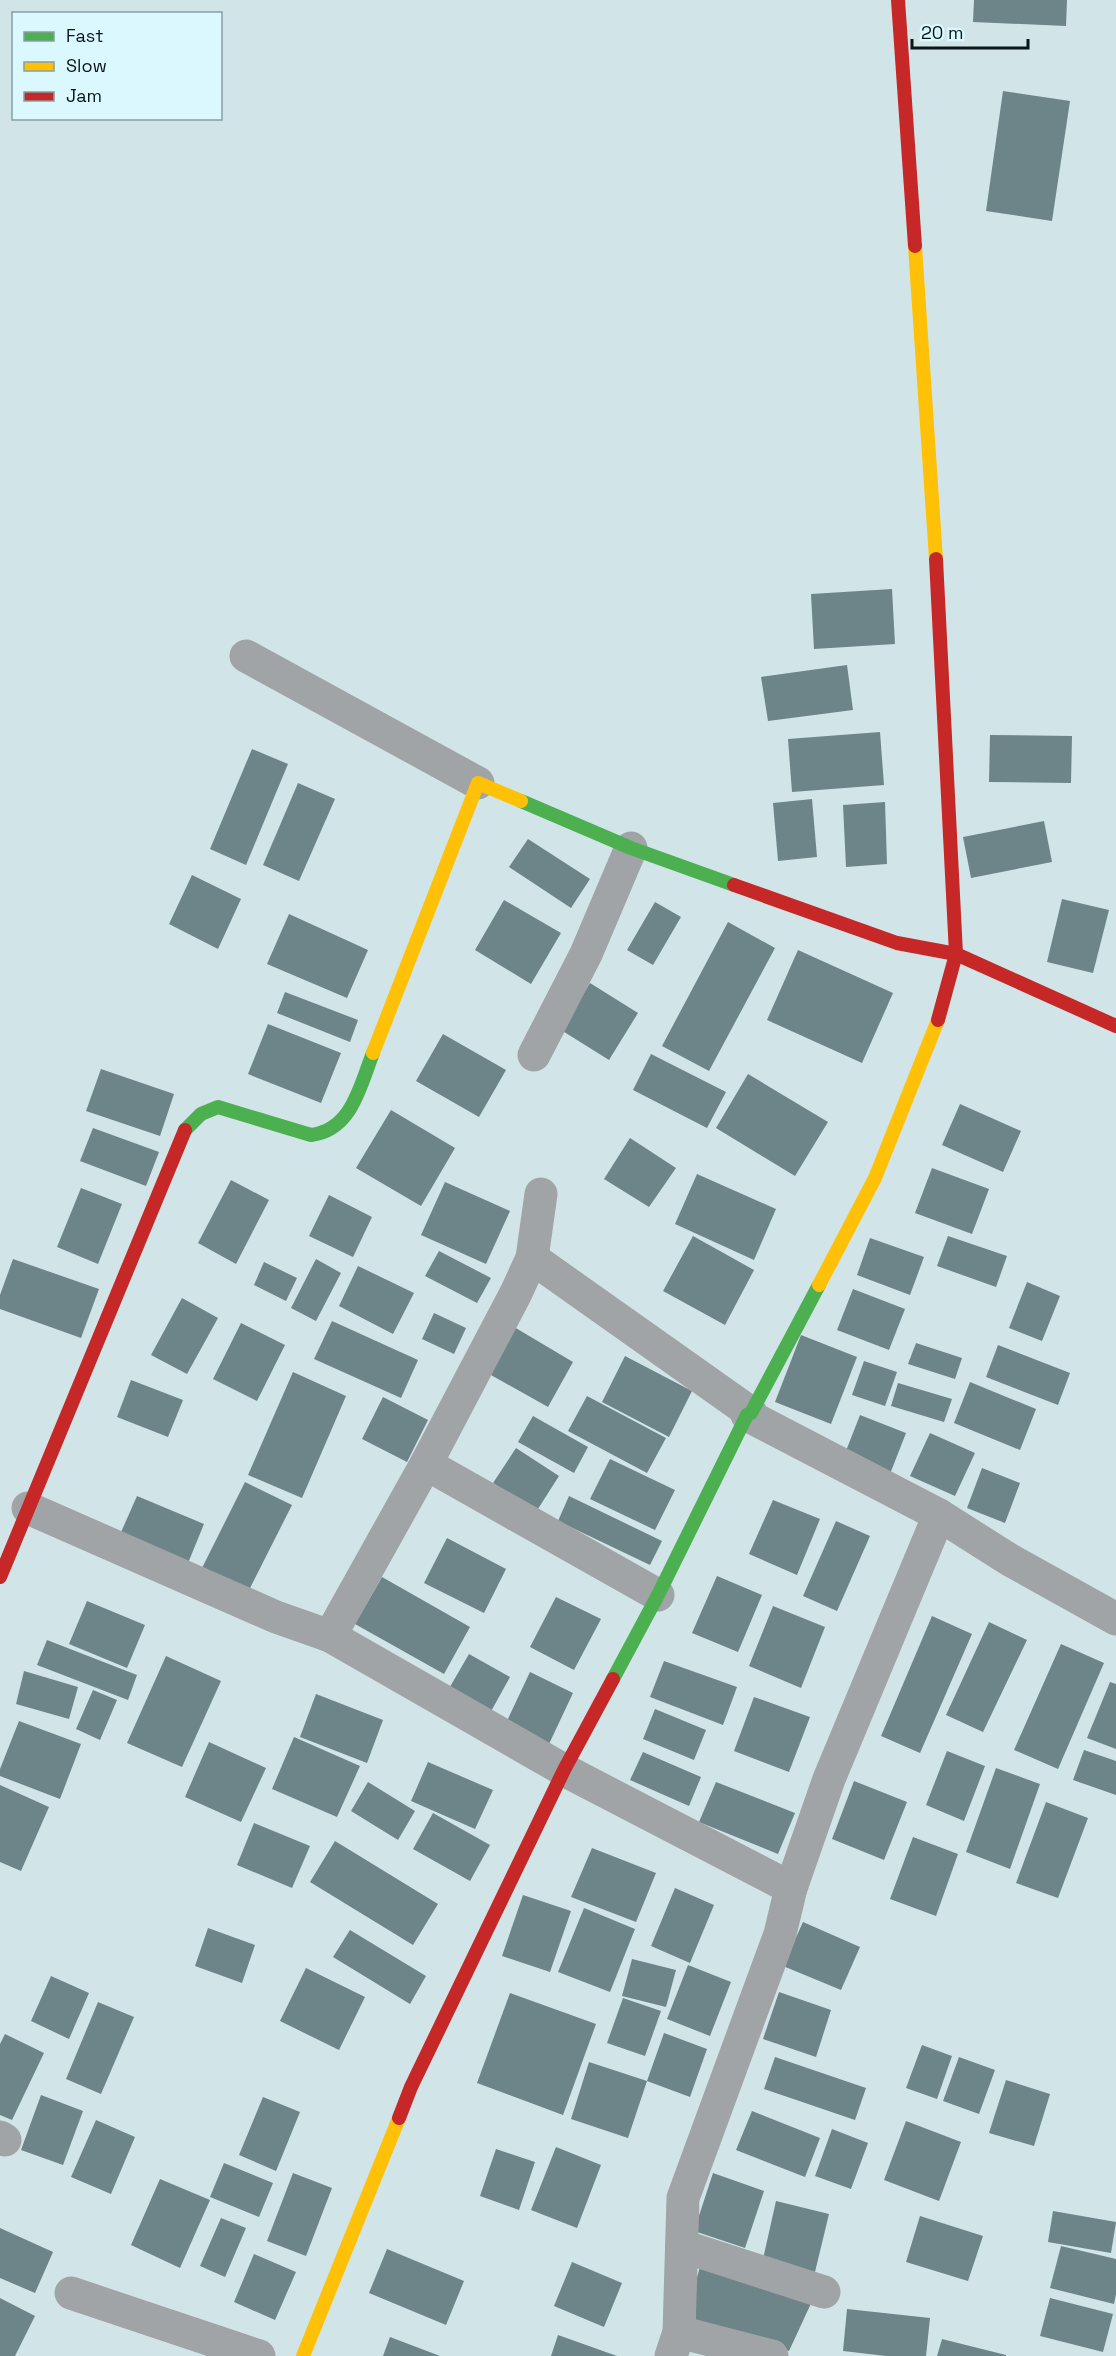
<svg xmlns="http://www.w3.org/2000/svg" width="1116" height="2356" font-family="'Space Grotesk',sans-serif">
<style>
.building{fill:#6d8488}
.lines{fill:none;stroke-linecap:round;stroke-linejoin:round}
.street{stroke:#a1a4a6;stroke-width:33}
.fast{stroke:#4caf50;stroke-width:14}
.slow{stroke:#ffc107;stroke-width:14}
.jam{stroke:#c62828;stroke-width:14}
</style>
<rect width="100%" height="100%" fill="#d1e5e9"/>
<g class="building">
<path d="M974,0H1067L1066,26L973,22Z"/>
<path d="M1003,91L1070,101L1052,221L986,211Z"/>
<path d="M892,589L895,644L814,649L811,594Z"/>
<path d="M847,665L853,710L768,721L761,677Z"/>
<path d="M880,732L884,785L792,792L788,739Z"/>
<path d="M990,735L1072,736L1071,783L989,782Z"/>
<path d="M252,749L288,764L246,865L210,849Z"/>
<path d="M298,783L335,799L299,881L263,865Z"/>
<path d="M812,799L817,857L778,861L773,803Z"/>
<path d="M885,802L887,864L846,867L843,805Z"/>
<path d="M1044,821L1052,862L971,878L963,837Z"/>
<path d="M528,839L590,879L571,908L509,867Z"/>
<path d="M192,875L241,899L218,949L169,924Z"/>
<path d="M1062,899L1109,910L1093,973L1047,962Z"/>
<path d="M504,900L561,933L531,984L475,950Z"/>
<path d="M655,902L681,917L653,965L627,950Z"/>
<path d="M289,914L368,950L347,998L267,964Z"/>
<path d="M728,922L775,948L709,1071L662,1046Z"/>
<path d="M798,950L893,993L862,1063L767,1020Z"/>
<path d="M590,983L638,1013L609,1060L561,1030Z"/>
<path d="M285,992L358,1020L350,1042L277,1013Z"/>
<path d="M268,1024L341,1053L321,1103L248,1074Z"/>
<path d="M443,1034L506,1070L479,1117L416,1081Z"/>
<path d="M651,1054L726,1092L707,1128L633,1090Z"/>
<path d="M101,1069L174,1094L160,1136L86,1111Z"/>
<path d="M748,1074L828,1122L795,1176L716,1128Z"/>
<path d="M960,1104L1021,1131L1003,1172L942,1145Z"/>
<path d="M391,1110L455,1148L421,1206L356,1168Z"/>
<path d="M93,1128L159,1152L146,1186L80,1161Z"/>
<path d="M630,1138L676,1168L649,1207L604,1179Z"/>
<path d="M932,1168L989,1189L972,1234L915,1213Z"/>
<path d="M697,1174L776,1209L754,1260L675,1224Z"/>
<path d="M231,1180L269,1200L236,1264L198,1243Z"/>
<path d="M445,1182L510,1211L486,1264L421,1235Z"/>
<path d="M81,1188L122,1204L98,1264L57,1247Z"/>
<path d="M329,1195L372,1217L353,1257L309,1236Z"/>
<path d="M693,1236L754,1270L725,1325L663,1291Z"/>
<path d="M948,1236L1007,1256L996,1287L937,1266Z"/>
<path d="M870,1238L924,1257L910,1295L857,1275Z"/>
<path d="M439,1251L491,1278L477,1303L425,1276Z"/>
<path d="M13,1259L99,1289L81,1338L0,1309V1295Z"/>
<path d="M316,1259L341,1273L316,1321L291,1308Z"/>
<path d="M264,1262L297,1278L286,1301L254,1285Z"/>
<path d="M358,1266L414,1293L393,1334L339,1306Z"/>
<path d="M1027,1282L1060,1296L1042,1341L1009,1328Z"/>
<path d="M853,1289L905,1309L889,1350L837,1330Z"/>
<path d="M182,1298L218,1318L187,1374L151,1355Z"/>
<path d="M434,1313L466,1328L454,1354L422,1339Z"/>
<path d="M332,1321L418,1360L401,1398L314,1359Z"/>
<path d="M241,1323L285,1345L257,1401L213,1379Z"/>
<path d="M509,1324L573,1362L548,1407L482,1370Z"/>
<path d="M801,1335L857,1357L831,1424L775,1402Z"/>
<path d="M916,1343L962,1358L955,1379L908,1364Z"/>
<path d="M998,1345L1070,1373L1058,1405L986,1377Z"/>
<path d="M625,1356L692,1391L669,1437L602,1402Z"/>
<path d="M864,1361L897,1372L885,1406L852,1395Z"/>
<path d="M293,1372L346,1396L302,1498L248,1475Z"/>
<path d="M131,1380L183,1400L168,1437L117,1417Z"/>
<path d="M970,1382L1036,1409L1020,1450L954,1423Z"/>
<path d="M898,1383L952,1399L944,1422L891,1406Z"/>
<path d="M587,1396L666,1438L647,1473L568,1431Z"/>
<path d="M383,1397L428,1420L407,1462L362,1439Z"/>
<path d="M860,1415L906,1433L890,1474L844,1456Z"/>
<path d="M533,1416L588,1447L574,1473L518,1442Z"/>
<path d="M930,1433L975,1453L955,1496L910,1476Z"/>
<path d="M516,1448L559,1476L536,1512L493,1483Z"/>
<path d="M610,1459L675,1490L655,1530L590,1499Z"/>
<path d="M982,1468L1020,1483L1005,1523L967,1508Z"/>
<path d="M245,1482L292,1505L246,1596L200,1572Z"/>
<path d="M137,1496L204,1524L186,1568L118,1539Z"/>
<path d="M569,1496L662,1541L650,1565L558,1521Z"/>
<path d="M773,1500L820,1519L797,1575L749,1554Z"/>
<path d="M836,1521L870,1536L837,1611L803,1596Z"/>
<path d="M447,1538L506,1569L484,1613L424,1583Z"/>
<path d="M717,1576L762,1595L738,1652L692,1633Z"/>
<path d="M382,1577L470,1627L444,1674L355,1624Z"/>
<path d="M556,1597L601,1619L574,1670L530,1647Z"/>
<path d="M87,1601L145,1625L127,1668L69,1644Z"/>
<path d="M773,1606L825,1627L801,1688L749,1666Z"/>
<path d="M932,1616L972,1634L920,1753L881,1736Z"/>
<path d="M989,1622L1027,1640L983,1732L946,1715Z"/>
<path d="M47,1640L137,1675L128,1700L37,1665Z"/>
<path d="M1061,1644L1104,1663L1058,1769L1014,1750Z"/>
<path d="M469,1654L510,1677L489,1715L447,1692Z"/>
<path d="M166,1656L221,1681L182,1767L127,1743Z"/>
<path d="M664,1661L737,1687L723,1725L650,1697Z"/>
<path d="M24,1671L78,1687L69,1719L16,1704Z"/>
<path d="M530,1672L573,1693L549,1744L506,1723Z"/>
<path d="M1110,1682L1116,1684V1749L1087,1738Z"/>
<path d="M93,1690L117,1700L100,1740L76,1729Z"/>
<path d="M316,1694L383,1720L367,1763L300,1737Z"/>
<path d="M754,1697L810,1717L789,1772L734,1751Z"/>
<path d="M655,1709L706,1730L694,1760L643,1739Z"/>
<path d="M19,1721L81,1744L60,1799L0,1776V1769Z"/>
<path d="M294,1737L360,1766L337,1817L272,1789Z"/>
<path d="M209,1742L266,1768L241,1822L185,1797Z"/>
<path d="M1084,1750L1116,1761V1795L1073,1780Z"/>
<path d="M947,1751L985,1766L964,1821L926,1805Z"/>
<path d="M643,1752L701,1777L689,1806L630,1780Z"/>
<path d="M428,1762L493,1790L475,1829L411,1801Z"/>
<path d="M996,1768L1040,1784L1010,1869L966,1852Z"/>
<path d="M854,1781L907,1802L884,1860L832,1839Z"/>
<path d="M368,1782L415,1811L398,1840L351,1811Z"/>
<path d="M716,1782L795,1813L778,1854L699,1822Z"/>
<path d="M0,1785L49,1807L21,1871L0,1862Z"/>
<path d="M1046,1802L1088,1818L1058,1898L1016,1883Z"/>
<path d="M433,1813L490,1845L470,1881L413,1849Z"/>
<path d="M254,1823L310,1846L292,1888L237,1865Z"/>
<path d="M913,1837L958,1854L936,1916L890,1899Z"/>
<path d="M335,1841L438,1904L413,1945L310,1882Z"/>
<path d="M592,1848L656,1873L636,1922L571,1897Z"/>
<path d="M675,1888L714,1905L690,1963L651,1946Z"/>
<path d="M523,1895L571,1911L550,1972L502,1956Z"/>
<path d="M584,1908L635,1929L610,1992L558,1972Z"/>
<path d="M803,1922L860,1947L841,1990L783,1966Z"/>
<path d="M208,1928L255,1945L242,1983L195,1966Z"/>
<path d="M350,1930L426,1976L410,2004L333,1957Z"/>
<path d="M632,1959L676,1970L666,2007L622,1996Z"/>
<path d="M688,1965L731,1982L710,2036L667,2019Z"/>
<path d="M306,1968L365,1997L339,2050L280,2021Z"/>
<path d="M51,1976L89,1993L69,2039L31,2021Z"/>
<path d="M779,1992L831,2010L816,2057L763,2039Z"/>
<path d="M510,1993L596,2024L563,2115L477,2083Z"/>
<path d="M623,1998L661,2011L645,2056L607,2043Z"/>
<path d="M98,2002L134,2017L101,2094L66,2079Z"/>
<path d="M664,2033L707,2049L690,2097L647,2081Z"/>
<path d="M5,2034L44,2053L12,2120L0,2115V2044Z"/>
<path d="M922,2045L952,2056L937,2099L906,2088Z"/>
<path d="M775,2057L866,2088L855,2120L764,2089Z"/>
<path d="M959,2057L995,2070L979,2114L943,2101Z"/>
<path d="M589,2062L647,2081L628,2138L571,2119Z"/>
<path d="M1006,2080L1050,2094L1034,2146L989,2133Z"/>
<path d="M41,2095L83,2111L63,2165L21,2150Z"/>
<path d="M263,2097L300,2112L276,2171L239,2155Z"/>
<path d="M752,2111L820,2138L805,2177L736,2150Z"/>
<path d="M96,2120L135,2137L111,2194L71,2177Z"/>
<path d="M906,2121L961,2142L939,2201L884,2180Z"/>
<path d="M832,2129L868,2143L851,2189L815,2176Z"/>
<path d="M556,2147L601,2165L577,2228L531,2210Z"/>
<path d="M496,2149L535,2162L519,2210L480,2196Z"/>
<path d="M224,2163L273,2183L259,2217L210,2197Z"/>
<path d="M293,2173L332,2188L306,2256L267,2241Z"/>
<path d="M713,2173L764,2191L745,2248L694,2231Z"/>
<path d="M160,2179L210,2200L180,2268L131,2245Z"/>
<path d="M776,2201L829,2214L815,2272L763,2259Z"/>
<path d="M1053,2211L1116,2222L1111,2253L1048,2242Z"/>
<path d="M920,2216L983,2236L968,2281L906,2262Z"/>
<path d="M221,2218L246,2228L225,2277L200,2266Z"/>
<path d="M0,2228L53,2252L35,2293L0,2278Z"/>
<path d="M1061,2246L1116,2259V2294L1114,2304L1050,2288Z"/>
<path d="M387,2249L464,2281L446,2325L369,2293Z"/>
<path d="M254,2254L296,2272L275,2320L234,2302Z"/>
<path d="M572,2262L622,2283L604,2327L554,2306Z"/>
<path d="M701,2263L814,2297L789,2351L685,2320Z"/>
<path d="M0,2298L35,2316L15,2356H0Z"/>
<path d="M1050,2298L1113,2314L1103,2352L1040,2336Z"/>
<path d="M847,2309L930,2318L926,2356H886L843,2351Z"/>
<path d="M558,2335L617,2356H551Z"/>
<path d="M390,2337L440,2356H383Z"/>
<path d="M942,2339L1006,2355V2356H937Z"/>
</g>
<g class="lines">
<g class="street">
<path d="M246,656L478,783"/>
<path d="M534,1055L586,954L631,848"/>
<path d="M532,1258L541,1194"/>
<path d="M747,1415L939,1515L1010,1560L1116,1619"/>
<path d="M426,1464L658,1595"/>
<path d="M28,1508L276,1617L330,1636L564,1770L791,1888"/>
<path d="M330,1636L426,1464L516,1293L532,1258L751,1413"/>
<path d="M0,2137L5,2140"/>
<path d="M682,2246L824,2292"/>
<path d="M71,2293L259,2356"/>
<path d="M679,2332L772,2356"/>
<path d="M671,2356L679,2332L683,2198L780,1934L791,1888L829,1779L939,1515"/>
</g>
<g class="fast">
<path d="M521,801L631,848L734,885"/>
<path d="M185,1130L201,1114L218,1107L311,1135C352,1130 360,1086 373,1053"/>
<path d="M613,1679L658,1595L747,1415L751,1413L819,1285"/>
</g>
<g class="slow">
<path d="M915,246L936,559"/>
<path d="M373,1053L478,783L521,801"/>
<path d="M819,1285L875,1178L938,1020"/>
<path d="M303,2356L399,2118"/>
</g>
<g class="jam">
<path d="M898,0L915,246"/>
<path d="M936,559L956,954L938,1020"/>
<path d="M734,885L897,943L956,954L1116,1026"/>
<path d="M0,1577L185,1130"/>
<path d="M399,2118L411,2087L564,1770L613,1679"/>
</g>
</g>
<rect x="12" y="12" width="210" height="108" fill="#daf8fe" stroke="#869ea2" stroke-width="1.5"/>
<rect x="24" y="32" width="30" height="9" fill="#4caf50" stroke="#869ea2" stroke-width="1.5"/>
<text x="66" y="42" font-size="18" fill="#081618">Fast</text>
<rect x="24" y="62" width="30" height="9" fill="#ffc107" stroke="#869ea2" stroke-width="1.5"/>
<text x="66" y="72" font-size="18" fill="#081618">Slow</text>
<rect x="24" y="92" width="30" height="9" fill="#c62828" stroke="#869ea2" stroke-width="1.5"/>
<text x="66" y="102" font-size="18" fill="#081618">Jam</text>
<path d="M912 39v9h116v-9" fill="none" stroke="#081618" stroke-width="3"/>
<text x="921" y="39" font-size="18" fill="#081618" stroke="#daf8fe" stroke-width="4.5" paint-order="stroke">20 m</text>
</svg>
